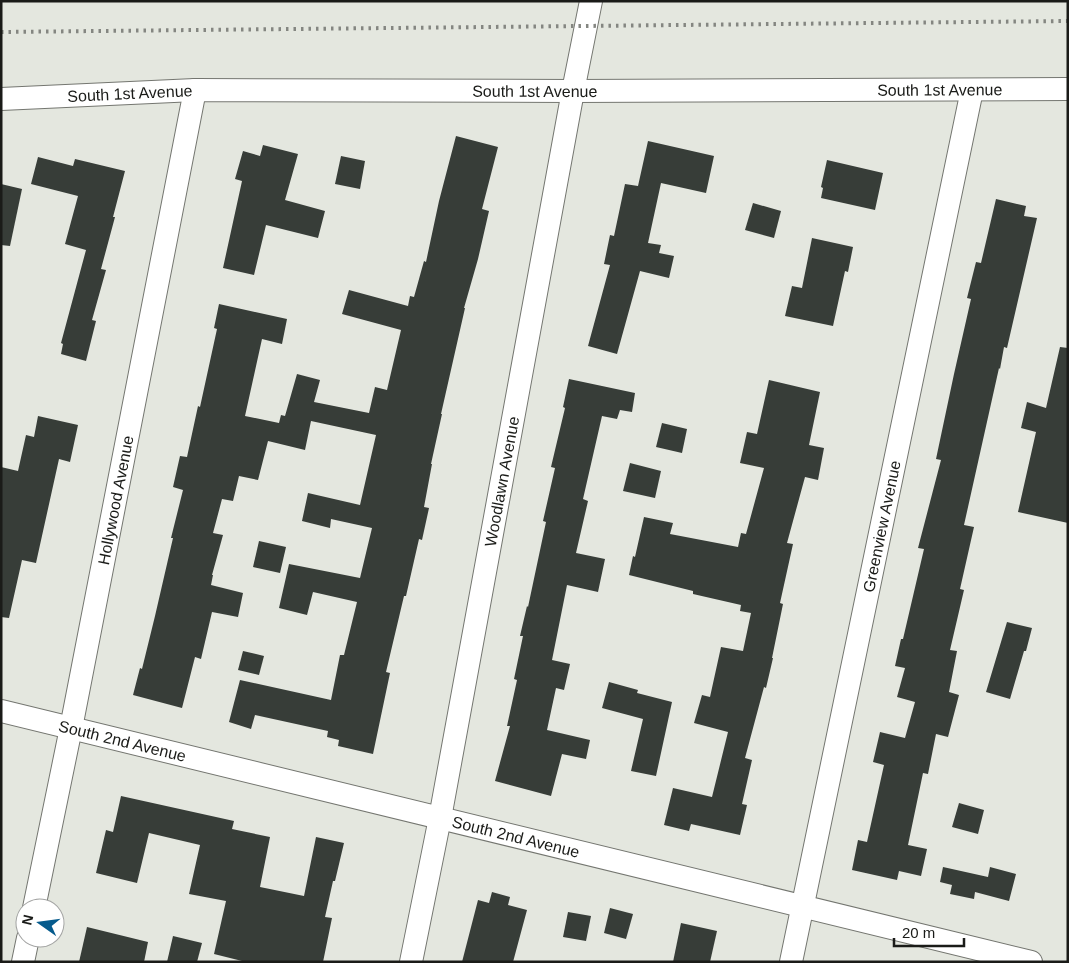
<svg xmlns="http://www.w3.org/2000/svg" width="1069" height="963" font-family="Helvetica,sans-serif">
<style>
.building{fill:#373d38}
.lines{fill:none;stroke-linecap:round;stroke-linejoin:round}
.minor-casing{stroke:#747670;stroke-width:24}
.minor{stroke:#fff;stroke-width:22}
.rail{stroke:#848681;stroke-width:4;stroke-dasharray:2.5 5;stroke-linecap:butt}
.labels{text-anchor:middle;stroke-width:5;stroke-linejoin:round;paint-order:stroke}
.street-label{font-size:16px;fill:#1a1b18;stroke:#fff}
</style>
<rect width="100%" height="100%" fill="#e4e7df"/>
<g class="building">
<path d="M456,136L498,147L482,209L489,211L478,259L464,308H465L441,414H442L431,464H432L424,507L429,508L422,540L419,539L406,596H404L386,672L390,673L373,754L338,746L339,740L327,737L328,731L255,715L251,729L229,722L240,680L331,700L340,655H344L357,602L313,592L307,615L279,608L289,564L360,578L372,528L331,519L330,528L302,521L308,493L360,505L376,435L311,421L305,450L268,441L258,480L239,476L233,501L222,499L213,533L223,535L212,575H213L211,585L243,593L238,617L212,612L201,659L195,657L182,708L133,695L140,668L142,669L155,616L173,538H171L183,490L173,487L180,456L187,457L198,406L200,407L217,329L214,328L219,304L287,319L282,344L262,339L245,416L279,423L281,415L285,416L297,374L320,380L314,402L369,413L375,387L387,390L401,330L342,314L349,290L408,306L410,296L414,297L424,261L426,262L439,201Z"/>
<path d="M648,141L714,156L706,193L661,183L648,243L661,245L659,253L674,256L669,278L640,271L617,354L588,346L610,265L604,264L610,235L614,236L625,184L638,186Z"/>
<path d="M263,145L298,154L285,200L325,211L318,238L266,225L254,275L223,268L242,181L235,179L243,151L260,156Z"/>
<path d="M341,156L365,161L360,189L335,184Z"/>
<path d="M38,157L73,166L75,159L125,171L113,217H115L101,269L106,270L92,320L96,321L86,361L61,354L63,344L61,343L86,250L65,244L78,196L31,184Z"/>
<path d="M827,160L883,173L875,210L821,198L823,188L821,187Z"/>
<path d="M1,184L22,189L10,246L1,245Z"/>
<path d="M996,199L1026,206L1024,216L1037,218L1007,348L1004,347L1000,369L999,368L964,525L974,527L960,589L964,590L950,650L957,651L949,692L959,695L948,737L936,734L928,774L923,773L908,845L927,849L921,876L899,871L897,880L852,870L858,840L867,842L884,765L873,762L880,732L905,738L915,702L897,697L905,668L895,666L901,639H903L924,549L918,548L941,460L936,459L954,374L971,299L967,298L976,262L981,263Z"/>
<path d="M753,203L781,211L774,238L745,230Z"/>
<path d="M812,238L853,247L848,272L845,271L833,326L785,316L792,286L802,288Z"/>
<path d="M1060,347L1068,348V523L1018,512L1036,432L1021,428L1027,402L1046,408Z"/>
<path d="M569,379L635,393L632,412L620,410L617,419L602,416L583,499L588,501L576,553L605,559L598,592L567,585L552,660L570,664L564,690L556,688L547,730L590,740L586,759L562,754L551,796L495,781L510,726H507L517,680L514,679L523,636H520L527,606L528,607L546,522L543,521L555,468L551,467L565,408L563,407Z"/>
<path d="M769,380L820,392L809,445L824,448L818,480L805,477L787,543L793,544L780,603L783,604L772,658H773L766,688L764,687L745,758L752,760L742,804L747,805L740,835L691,824L689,831L664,825L673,788L712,797L728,732L694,723L702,695L710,697L721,647L743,651L751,613L740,611L741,605L693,594V591L629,575L633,556L635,557L644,517L673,523L670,534L738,547L741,533L746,534L764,468L740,463L747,432L757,434Z"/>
<path d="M38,416L78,425L70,462L59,459L36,563L22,560L9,618L1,617V467L18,471L26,435L34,437Z"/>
<path d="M662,423L687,429L682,453L656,447Z"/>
<path d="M630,463L661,471L655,498L623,491Z"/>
<path d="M259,541L286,547L280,573L253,567Z"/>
<path d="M1007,622L1032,628L1026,651H1024L1010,699L986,692Z"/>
<path d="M243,651L264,656L259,675L238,670Z"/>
<path d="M609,682L638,690L637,693L672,702L656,776L631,771L643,719L602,708Z"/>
<path d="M121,796L234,821L232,829L270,837L260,887L304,896L316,837L344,843L335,881H333L325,917L332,918L323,962H246L214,954L226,901L189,894L200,845L149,833L137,883L96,873L106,830L113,832Z"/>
<path d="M959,803L984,810L978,834L952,827Z"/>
<path d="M943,867L988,877L990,867L1016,874L1009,901L975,892L974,899L950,894L952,885L940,882Z"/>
<path d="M492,892L510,897L508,905L527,910L513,962H462L478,900L489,903Z"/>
<path d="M610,908L633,914L626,939L604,933Z"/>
<path d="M568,912L591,916L586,941L563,937Z"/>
<path d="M681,923L717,931L710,962H673Z"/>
<path d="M87,927L148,942L144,962H79Z"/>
<path d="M173,936L202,943L197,962H167Z"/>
</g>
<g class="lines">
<defs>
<g id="minor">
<path id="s1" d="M1,99L195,90L573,91L1068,89"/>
<path id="s2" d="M1,711L1031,962"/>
<path id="s3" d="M34,908L71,728L195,90"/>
<path d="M23,962L28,938"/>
<path id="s4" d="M411,962L440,818L573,91L591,1"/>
<path id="s5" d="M791,962L972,90"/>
</g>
</defs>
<use href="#minor" class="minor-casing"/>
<use href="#minor" class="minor"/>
<path class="rail" d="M1,32L1068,21"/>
</g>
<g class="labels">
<g class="street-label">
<text dy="6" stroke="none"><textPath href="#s1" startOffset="939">South 1st Avenue</textPath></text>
<text dy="6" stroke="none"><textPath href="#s1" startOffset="534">South 1st Avenue</textPath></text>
<text dy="6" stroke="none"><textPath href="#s1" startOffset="129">South 1st Avenue</textPath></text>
<text dy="6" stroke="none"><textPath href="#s4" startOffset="489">Woodlawn Avenue</textPath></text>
<text dy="6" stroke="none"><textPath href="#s3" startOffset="416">Hollywood Avenue</textPath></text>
<text dy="6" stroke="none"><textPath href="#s5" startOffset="445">Greenview Avenue</textPath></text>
<text dy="6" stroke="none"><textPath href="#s2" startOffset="125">South 2nd Avenue</textPath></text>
<text dy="6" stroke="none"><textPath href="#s2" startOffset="530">South 2nd Avenue</textPath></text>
</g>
</g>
<rect width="1069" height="963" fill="none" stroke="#1a1b18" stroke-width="5"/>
<g transform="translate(40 923) rotate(284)"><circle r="24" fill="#ffffff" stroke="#a3a4a3"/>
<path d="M0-4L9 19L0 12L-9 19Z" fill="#065b8d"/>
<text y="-8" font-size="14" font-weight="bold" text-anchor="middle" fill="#1a1b18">N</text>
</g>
<path d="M894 938v8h70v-8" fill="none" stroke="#1a1b18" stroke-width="2.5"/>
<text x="902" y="938" font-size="15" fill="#1a1b18" stroke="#ffffff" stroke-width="4" paint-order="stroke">20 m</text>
</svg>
